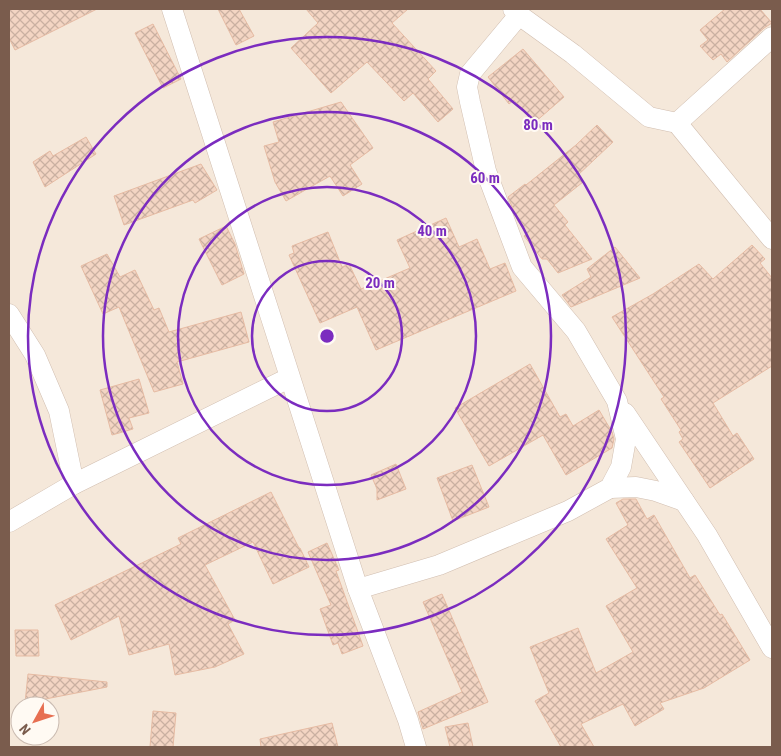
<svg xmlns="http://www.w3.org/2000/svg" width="781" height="756" font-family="'Roboto Condensed',sans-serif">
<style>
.residential{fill:#f5e8da;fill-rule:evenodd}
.building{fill:url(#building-cross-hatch);stroke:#e6bba3}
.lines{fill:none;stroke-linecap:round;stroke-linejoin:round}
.minor-casing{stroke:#d1beb0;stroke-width:21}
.minor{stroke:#fff;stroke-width:20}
.ring{fill:none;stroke:#7b2cbf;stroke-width:2.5}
.centre{fill:#7b2cbf;stroke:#fffaf3;stroke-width:2.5}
.ring-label{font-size:15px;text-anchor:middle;font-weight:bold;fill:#7b2cbf;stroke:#fffaf3;stroke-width:4;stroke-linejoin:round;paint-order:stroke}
</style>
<defs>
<pattern id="building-cross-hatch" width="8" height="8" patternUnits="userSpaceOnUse" patternTransform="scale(1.25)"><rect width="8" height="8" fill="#f3d5c3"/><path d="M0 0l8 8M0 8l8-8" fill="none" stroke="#cab0a1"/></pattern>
</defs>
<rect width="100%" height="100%" fill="#fdf6ec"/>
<path class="residential" d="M9,9H772V747H9ZM20,706H50V736H20Z"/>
<g class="building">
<path d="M9,9H97L15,50L9,38Z"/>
<path d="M218,9H239L254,36L236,45Z"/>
<path d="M306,9H408L392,23L436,71L428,79L453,109L438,122L413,93L404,101L367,62L331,93L291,48L318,23Z"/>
<path d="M725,9H760L772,23L764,28L727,62L721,54L713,60L700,46L708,40L700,30Z"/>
<path d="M153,24L181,79L163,88L135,33Z"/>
<path d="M523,49L564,97L534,123L514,100L509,104L488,77Z"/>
<path d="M341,102L373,148L350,165L362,184L343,196L330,176L286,201L275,182L264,146L279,142L273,122Z"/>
<path d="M597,125L613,142L578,175L583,182L554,205L568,222L565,225L592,259L558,273L547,259H542L524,236L527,234L518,221L508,197L525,184L526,185L576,145Z"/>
<path d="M86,137L96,154L45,187L33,162L50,151L53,156Z"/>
<path d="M201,164L217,190L195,203L193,200L124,225L114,196Z"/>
<path d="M446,218L459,247L477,239L490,269L505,263L516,291L376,350L357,307L320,323L289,255L294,253L292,246L328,232L342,267L349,264L361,289L410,268L397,240Z"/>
<path d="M226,226L235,244L244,274L222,285L199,239Z"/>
<path d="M752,245L765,259L760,263L772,278V366L713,403L733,436L737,433L754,459L710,488L679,442L683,439L679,432L681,430L661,399L664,397L612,317L653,294L699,264L713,279Z"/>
<path d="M615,247L640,278L571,307L562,295L591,277L587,269Z"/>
<path d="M107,254L120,277L135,270L154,310L159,308L169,332L241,312L249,342L177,362L183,384L154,392L119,307L103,314L81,266Z"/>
<path d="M530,364L560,417L566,414L573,426L599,410L612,432L614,439L612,448L566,475L543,435L489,466L455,408Z"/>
<path d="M139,379L149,413L129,418L133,429L112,435L100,390Z"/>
<path d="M396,464L406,489L377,500V489L371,475Z"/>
<path d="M472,465L489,507L453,521L437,478Z"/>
<path d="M271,492L299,548H300L309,567L273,584L253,542L205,565L235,620L228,624L244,654L215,667L175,675L169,644L129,655L119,616L71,640L55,605L181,544L178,538Z"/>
<path d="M623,499H636L647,519L654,515L690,578L695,575L720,615L722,614L750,660L704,688L660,703L664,709L635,726L623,704L581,724L594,747H561L535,701L549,693L530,647L578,628L596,673L633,652L606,606L637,588L606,539L628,525L616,503Z"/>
<path d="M327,543L339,570L336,571L363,646L342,654L338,643L333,645L320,609L331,605L308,552Z"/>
<path d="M442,594L488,702L423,729L418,712L462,692L423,602Z"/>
<path d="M15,630H38L39,656H16Z"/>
<path d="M28,674L107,682V687L25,703Z"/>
<path d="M153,711L176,713L173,747H150Z"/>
<path d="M332,723L338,747H261L260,739Z"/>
<path d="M468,723L473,747H450L445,727Z"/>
</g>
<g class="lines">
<defs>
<g id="minor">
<path d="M172,9L358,589L408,720L416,747"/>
<path d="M513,9L519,15L573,54L649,117L677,123L772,239"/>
<path d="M677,123L772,37"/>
<path d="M9,314L35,355L59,411L74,484"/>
<path d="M625,413L707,535L772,648"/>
<path d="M610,488L636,487L656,491L684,501"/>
<path d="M9,522L74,484L289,378"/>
<path d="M358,589L439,565L568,511L610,488L621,467L626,439L617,401L576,331L522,267L486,171L470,102L467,87L470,74L519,15"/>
</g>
</defs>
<use href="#minor" class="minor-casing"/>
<use href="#minor" class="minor"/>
</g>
<g class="ring">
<circle cx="327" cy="336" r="75"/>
<circle cx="327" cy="336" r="149"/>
<circle cx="327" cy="336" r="224"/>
<circle cx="327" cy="336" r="299"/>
</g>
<circle cx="327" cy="336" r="8" class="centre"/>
<g class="ring-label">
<text x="538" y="130">80 m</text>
<text x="485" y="183">60 m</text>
<text x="432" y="236">40 m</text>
<text x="380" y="288">20 m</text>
</g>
<rect width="781" height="756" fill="none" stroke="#7a5c4d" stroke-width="20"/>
<g transform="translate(35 721) rotate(230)"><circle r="24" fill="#fffaf3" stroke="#cabbb1"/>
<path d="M0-4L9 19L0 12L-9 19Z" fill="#e76f51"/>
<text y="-8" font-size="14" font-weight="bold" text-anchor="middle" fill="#7a5c4d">N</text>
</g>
</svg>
